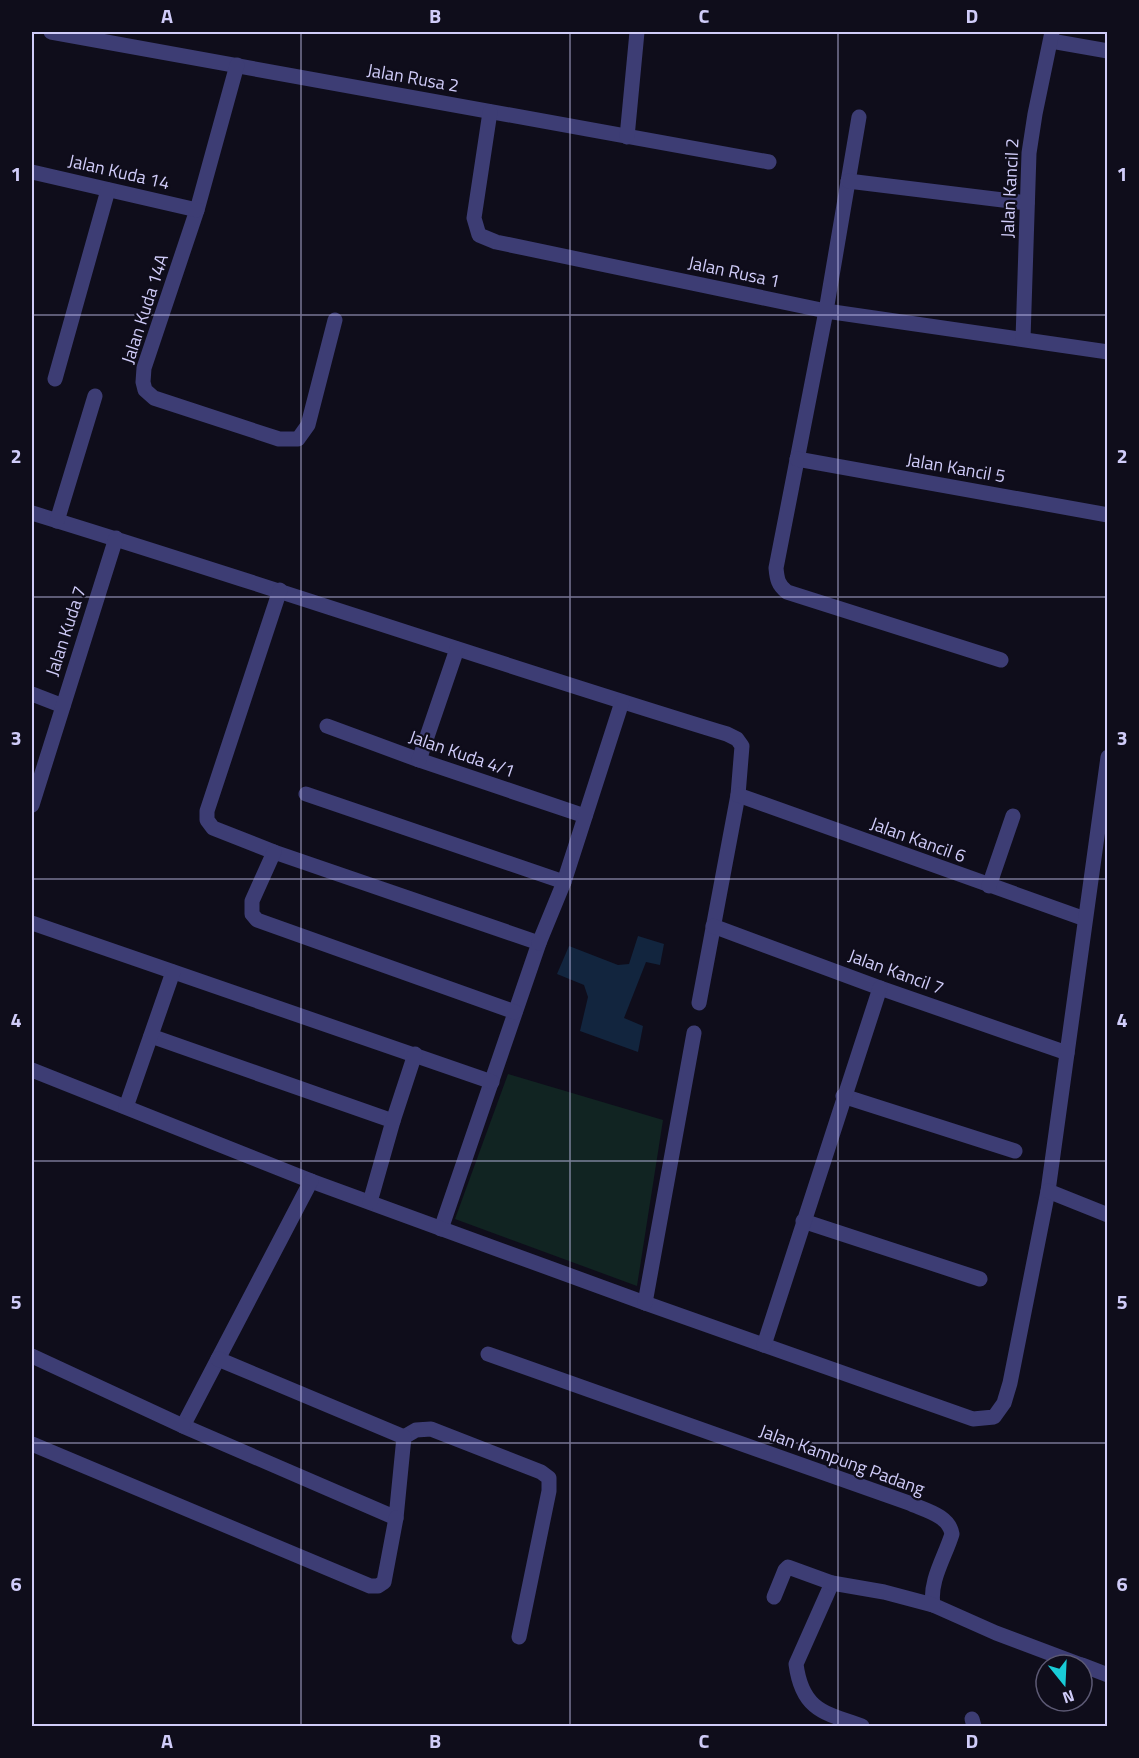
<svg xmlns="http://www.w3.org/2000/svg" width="1139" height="1758" font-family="'Titillium Web',sans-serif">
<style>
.green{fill:#112422}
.water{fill:#12253e}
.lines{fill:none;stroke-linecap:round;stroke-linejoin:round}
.minor{stroke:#3d3d74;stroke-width:15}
.grid{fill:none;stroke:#d0ccf9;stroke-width:1.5;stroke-opacity:0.55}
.labels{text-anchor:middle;stroke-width:4.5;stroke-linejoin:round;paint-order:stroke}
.street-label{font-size:18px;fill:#d0ccf9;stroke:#0f0d1b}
.neatline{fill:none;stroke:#d0ccf9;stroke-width:2}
.grid-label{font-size:20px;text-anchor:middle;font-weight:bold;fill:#d0ccf9}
</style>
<rect width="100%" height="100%" fill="#0f0d1b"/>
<path class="green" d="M508,1074L663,1120L637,1286L455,1219Z"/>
<path class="water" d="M638,936L664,944L660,965L646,962L624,1018L643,1026L638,1052L580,1031L588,997L584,985L557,974L569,946L618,965L629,964Z"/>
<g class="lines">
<g class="minor">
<path d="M51,32L769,162"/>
<path d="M1051,41L1108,51"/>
<path d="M237,65L197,210L144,368L143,382L145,390L154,398L279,439H298L308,425L335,320"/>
<path d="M490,112L474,218L479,235L496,242L826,311L1108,352"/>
<path d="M859,117L826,311L776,568C777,579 778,585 787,592L1001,660"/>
<path d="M627,137L637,32"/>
<path d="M32,172L197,210"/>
<path d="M848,181L1027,203"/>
<path d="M1023,339L1029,153L1035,114L1052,32"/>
<path d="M55,379L108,190"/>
<path d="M797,459L1108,515"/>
<path d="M32,513C264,584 494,663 727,734L737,739L742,746L738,795L699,1003"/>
<path d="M57,521L95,396"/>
<path d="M280,590L207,811V820L213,828L274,852L539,943L441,1229"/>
<path d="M32,694L63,706"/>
<path d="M327,726L419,760L585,816"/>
<path d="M419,760L457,649"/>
<path d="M306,794L564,882"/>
<path d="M738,795L1085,919"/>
<path d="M32,805L116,538"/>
<path d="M274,852L252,901V914L257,920L515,1012"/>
<path d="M989,886L1013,816"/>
<path d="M32,923L492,1082"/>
<path d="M713,926L880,988L1067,1053"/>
<path d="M539,943L564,882L622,702"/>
<path d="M151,1036L393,1121"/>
<path d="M32,1070L311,1181L645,1303L973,1419L994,1417L1004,1403L1010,1383L1048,1191L1108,757"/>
<path d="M843,1096L1015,1151"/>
<path d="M126,1107L173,972"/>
<path d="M311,1181L183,1426L396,1518L404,1437L416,1430L431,1429L541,1472L549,1478V1491L519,1637"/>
<path d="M1048,1191L1108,1215"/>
<path d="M370,1202L393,1121L415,1054"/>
<path d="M803,1221L980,1279"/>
<path d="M645,1303L694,1033"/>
<path d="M764,1345L880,988"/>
<path d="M488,1354L909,1503C924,1510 949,1515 952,1534C945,1557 929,1581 933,1605L996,1633L1081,1665"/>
<path d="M32,1356L183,1426"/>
<path d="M218,1359L404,1437"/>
<path d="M32,1444L370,1586H378L384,1582L396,1518"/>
<path d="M832,1583L796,1664C802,1710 824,1713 862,1726"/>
<path d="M774,1597L785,1570L788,1567L832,1583L884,1592L933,1605"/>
<path d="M1082,1665L1108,1675"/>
<path d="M972,1719L974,1726"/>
</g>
</g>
<path class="grid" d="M301,32V1726M570,32V1726M838,32V1726M32,315H1108M32,597H1108M32,879H1108M32,1161H1108M32,1443H1108"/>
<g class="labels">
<g class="street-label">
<text transform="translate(413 78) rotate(10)" y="6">Jalan Rusa 2</text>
<text transform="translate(119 172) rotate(13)" y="6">Jalan Kuda 14</text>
<text transform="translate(1010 188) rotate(-87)" y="6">Jalan Kancil 2</text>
<text transform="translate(734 272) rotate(12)" y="6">Jalan Rusa 1</text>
<text transform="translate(145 309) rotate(-72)" y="6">Jalan Kuda 14A</text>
<text transform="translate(956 468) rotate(10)" y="6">Jalan Kancil 5</text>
<text transform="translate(66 631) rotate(-72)" y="6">Jalan Kuda 7</text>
<text transform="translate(462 754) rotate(19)" y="6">Jalan Kuda 4/1</text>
<text transform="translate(918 840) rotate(20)" y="6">Jalan Kancil 6</text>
<text transform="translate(896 972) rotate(20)" y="6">Jalan Kancil 7</text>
<text transform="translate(842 1460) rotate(20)" y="6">Jalan Kampung Padang</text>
</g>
</g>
<rect width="1139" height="1758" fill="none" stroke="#0f0d1b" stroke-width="66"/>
<g transform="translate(1064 1683) rotate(162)"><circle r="28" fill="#0f0d1b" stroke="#5c5974" stroke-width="1.5"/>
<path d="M0-4.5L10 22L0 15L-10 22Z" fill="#19ccd8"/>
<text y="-9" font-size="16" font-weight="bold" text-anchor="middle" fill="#d0ccf9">N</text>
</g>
<rect x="33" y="33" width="1073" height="1692" class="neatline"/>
<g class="grid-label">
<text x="167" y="23">A</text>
<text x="435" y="23">B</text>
<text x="704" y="23">C</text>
<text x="972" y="23">D</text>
<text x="16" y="181">1</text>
<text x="1122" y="181">1</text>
<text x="16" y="463">2</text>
<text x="1122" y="463">2</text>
<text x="16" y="745">3</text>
<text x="1122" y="745">3</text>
<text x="16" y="1027">4</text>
<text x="1122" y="1027">4</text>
<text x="16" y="1309">5</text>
<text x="1122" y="1309">5</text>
<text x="16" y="1591">6</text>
<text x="1122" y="1591">6</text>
<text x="167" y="1748">A</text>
<text x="435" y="1748">B</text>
<text x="704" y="1748">C</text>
<text x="972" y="1748">D</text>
</g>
</svg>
